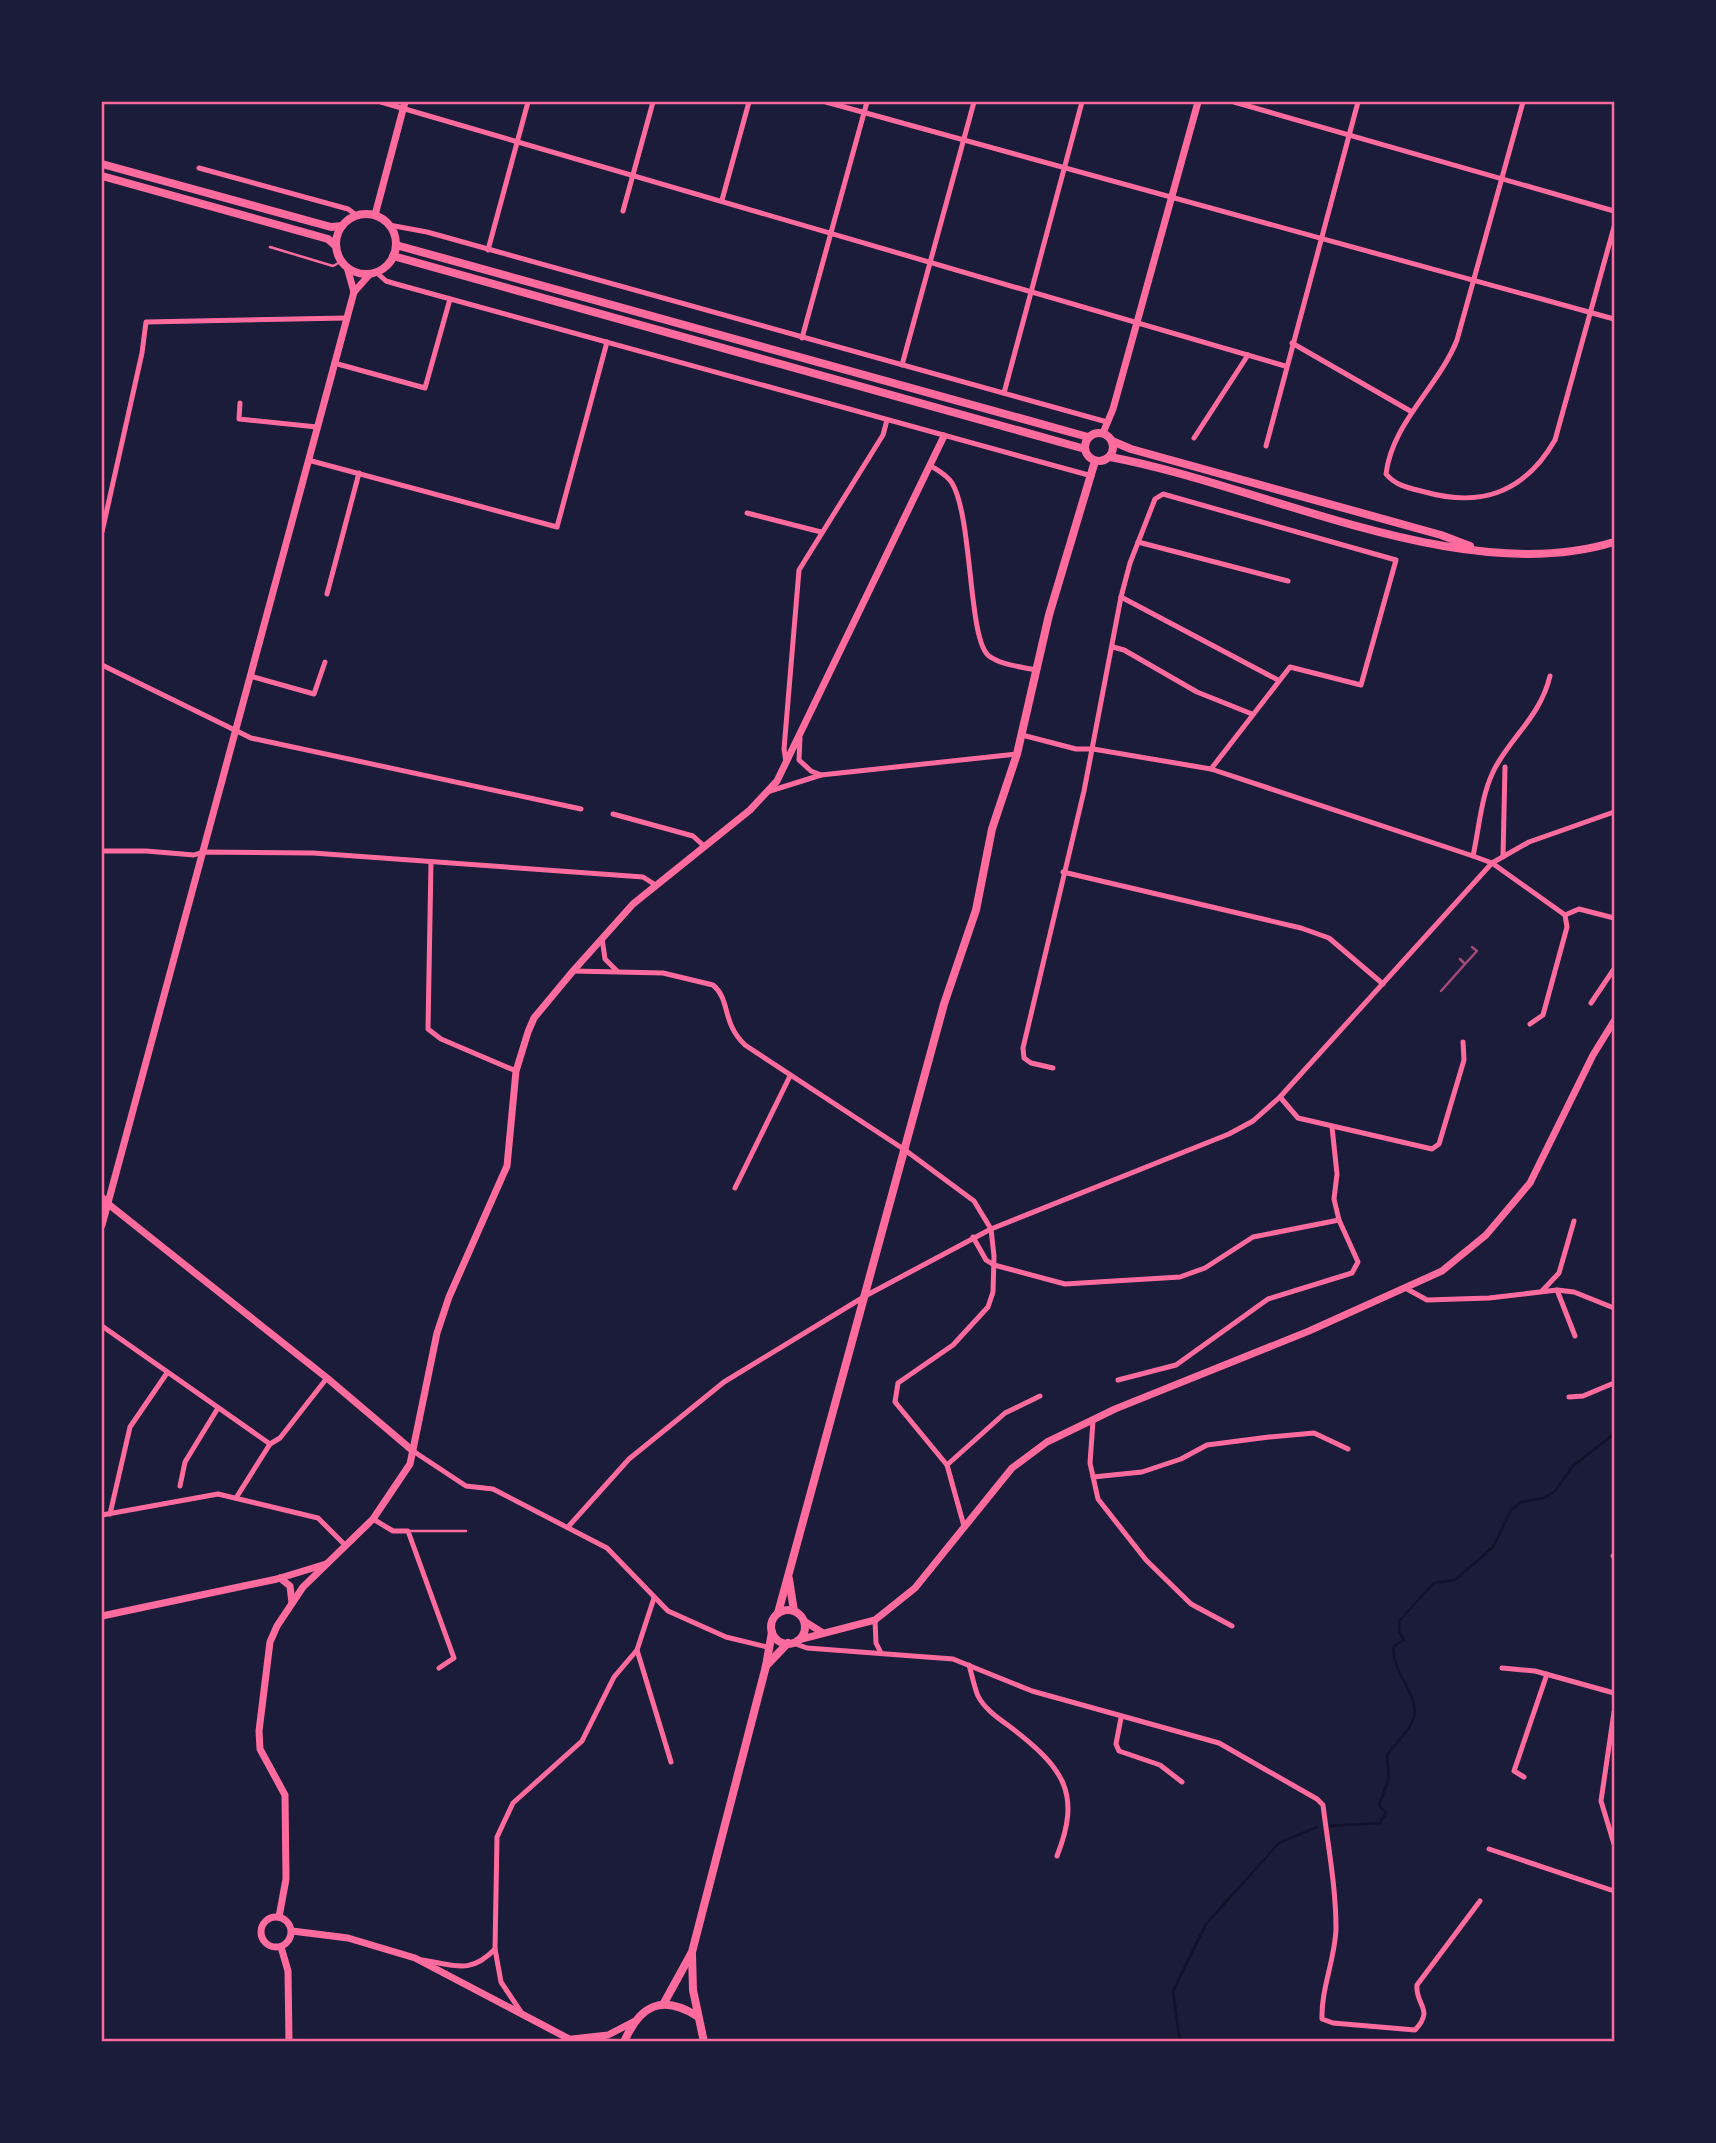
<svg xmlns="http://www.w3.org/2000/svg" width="1716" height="2143" font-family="'Space Grotesk',sans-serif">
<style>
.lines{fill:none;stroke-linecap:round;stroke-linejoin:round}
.stream{stroke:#12122b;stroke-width:2.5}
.service{stroke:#ff6b9d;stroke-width:2.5}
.minor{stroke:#ff6b9d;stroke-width:5}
.tertiary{stroke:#ff6b9d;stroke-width:7}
.secondary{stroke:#ff6b9d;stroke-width:8}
.rail{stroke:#a44b75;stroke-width:2.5}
.neatline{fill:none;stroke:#ff6b9d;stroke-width:2.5}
</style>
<rect width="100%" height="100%" fill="#1b1b3a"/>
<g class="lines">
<g class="stream">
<path d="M1330,1826L1380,1823L1386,1813L1379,1805L1389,1778L1387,1755C1396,1742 1408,1733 1413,1720C1423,1698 1389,1670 1394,1646L1404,1640L1399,1632V1621L1434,1583L1455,1580L1493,1547L1511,1510L1521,1502L1544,1498L1555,1491L1573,1466L1614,1434"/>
<path d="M1180,2042L1173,1991L1206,1924L1279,1843L1317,1827"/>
</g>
<g class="service">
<path d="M270,247L333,266L342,261"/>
<path d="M408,1531H466"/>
</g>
<g class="minor">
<path d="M381,102L1285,366"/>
<path d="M826,102L1614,319"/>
<path d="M1234,102L1614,211"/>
<path d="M1523,102L1457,340C1439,386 1392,423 1386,474C1396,486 1409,488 1425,492C1482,508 1525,492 1555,440L1614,227"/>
<path d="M199,168L348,209L356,215"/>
<path d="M722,200L749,102"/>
<path d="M623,211L653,102"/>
<path d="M389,225L427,232L1107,422"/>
<path d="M488,250L528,102"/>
<path d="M376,272L386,281L396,284L1092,476"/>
<path d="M802,338L867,102"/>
<path d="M1292,343L1412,412"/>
<path d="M334,363L425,388L450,299"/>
<path d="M902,365L974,102"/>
<path d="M1004,393L1082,102"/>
<path d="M240,403L239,419L317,427"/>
<path d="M1194,438L1248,355"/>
<path d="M1266,446L1358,102"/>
<path d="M308,460L557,527L607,342"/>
<path d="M931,466C939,471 947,475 952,483C973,518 968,641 989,656C1001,665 1022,667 1036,670"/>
<path d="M747,513L821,532"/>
<path d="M102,532L142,353L146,322L347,318"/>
<path d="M1138,542L1288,581"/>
<path d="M327,594L359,473"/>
<path d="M1121,597L1278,680"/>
<path d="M1113,647L1124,650L1197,692L1252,714"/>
<path d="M102,665L251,738L581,809"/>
<path d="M250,676L314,694L325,662"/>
<path d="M1022,735L1076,749H1093L1211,769L1473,856L1492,863L1565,915L1567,927L1543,1015L1530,1024"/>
<path d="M800,738L799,760L811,771L821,775"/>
<path d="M786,762L784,749L799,570L883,435L887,420"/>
<path d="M770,791L821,775L1017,754"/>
<path d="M613,814L693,836L704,846"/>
<path d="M102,851H146L194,855L203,852L313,853L643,877L654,884"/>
<path d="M1473,856C1479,829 1481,797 1493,772C1509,738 1540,718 1550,676"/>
<path d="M1503,857L1505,767"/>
<path d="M431,862L428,1029L441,1039L516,1071"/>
<path d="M1063,872L1301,928L1329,938L1383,984"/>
<path d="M1565,915L1579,909L1614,918"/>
<path d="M602,938L605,959L617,971"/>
<path d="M573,971L663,973L713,985C731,1000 721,1022 745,1045L905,1150L974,1201L991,1229L994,1256L993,1292L988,1307L953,1345L898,1383L895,1402L947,1465L964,1526"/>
<path d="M1591,1003L1614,969"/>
<path d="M1053,1068L1031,1063L1024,1058L1023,1048L1084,791L1121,597L1130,563L1155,499L1163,494L1396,560L1361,685L1290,667L1211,769"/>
<path d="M1280,1097L1298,1118L1432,1149L1439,1144L1464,1060L1463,1042"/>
<path d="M735,1188L790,1076"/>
<path d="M973,1237L986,1260L994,1265L1065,1284L1180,1277L1205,1268L1253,1237L1339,1220"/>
<path d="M1407,1289L1427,1300L1489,1298L1557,1290L1574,1292L1614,1308"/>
<path d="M1557,1290L1575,1336"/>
<path d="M1542,1291L1559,1273L1574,1221"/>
<path d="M102,1326L270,1444"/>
<path d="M1118,1380L1176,1365L1268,1299L1352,1273L1358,1262L1339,1220L1334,1199L1337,1174L1332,1127"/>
<path d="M1569,1397L1583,1396L1614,1383"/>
<path d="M1093,1421L1090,1463L1098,1499L1146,1560L1191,1604L1232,1626"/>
<path d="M413,1451L466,1486L493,1489L607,1548L668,1611L726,1637L767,1647"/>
<path d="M947,1465L1005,1413L1040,1396"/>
<path d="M1093,1477L1142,1472L1181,1459L1207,1445L1269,1437L1314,1433L1348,1449"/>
<path d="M180,1486L185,1462L218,1408"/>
<path d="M236,1498L270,1444L280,1438L327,1378"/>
<path d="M110,1514L130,1427L167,1373"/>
<path d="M102,1515L218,1494L318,1518L345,1545"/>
<path d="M373,1519L393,1531H408L454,1658L439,1668"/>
<path d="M568,1527L629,1459L724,1382L867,1295L991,1229L1229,1134L1253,1121L1280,1097L1492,863L1529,842L1614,812"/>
<path d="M1613,1556L1614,1557"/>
<path d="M654,1598L637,1650L671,1762"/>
<path d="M875,1620L876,1643L881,1653"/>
<path d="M793,1643L807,1648L953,1659L1032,1691L1219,1743L1317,1799L1323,1805C1328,1846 1336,1887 1336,1929C1335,1959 1321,1989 1322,2019L1333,2023L1415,2030C1435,2009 1415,2005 1417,1985L1480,1901"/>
<path d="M969,1665C972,1675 974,1686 978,1696C985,1710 1001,1720 1013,1729C1063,1768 1082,1793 1057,1856"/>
<path d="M1502,1668L1535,1671L1614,1693"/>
<path d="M1614,1712L1601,1801L1614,1844"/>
<path d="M1121,1718L1116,1744L1119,1751L1160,1765L1182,1782"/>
<path d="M1524,1777L1514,1771L1547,1674"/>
<path d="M1489,1849L1614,1891"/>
<path d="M422,1960C455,1965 470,1975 495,1949"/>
<path d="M521,2012L501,1982L495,1949L497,1837L513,1803L582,1741L614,1677L637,1650"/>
</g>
<g class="tertiary">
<path d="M375,215L405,102"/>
<path d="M347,267L354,292"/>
<path d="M1103,433L1113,409L1198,102"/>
<path d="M107,1203L327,1378L413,1451"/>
<path d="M102,1225L354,292L370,274"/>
<path d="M280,1578L290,1586L292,1603"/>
<path d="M102,1616L277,1579L326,1564"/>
<path d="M804,1621L823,1633"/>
<path d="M798,1640L875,1620L915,1588L1012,1468L1047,1442L1115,1409L1309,1331L1442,1271L1486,1235L1530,1183L1593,1055L1614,1021"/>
<circle cx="276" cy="1932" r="15"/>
<path d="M279,1917L286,1879L285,1795L260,1749L259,1731L270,1642L277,1626L303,1587L373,1519L410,1464L437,1333L449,1297L507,1166L516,1071L528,1032L534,1018L573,971L633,904L750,810L777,781L944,436"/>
<path d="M292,1931L348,1938L415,1958L575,2042"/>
<path d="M281,1947L288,1971L289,2042"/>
<path d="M572,2039L608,2035L633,2022"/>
</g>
<g class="secondary">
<path d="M102,164L331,227L342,226"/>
<path d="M102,176L328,239L336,246"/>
<circle cx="366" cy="244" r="30"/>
<path d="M396,245L1088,437"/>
<path d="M393,256L1085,449"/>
<circle cx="1099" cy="447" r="14"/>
<path d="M1112,441L1131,449L1441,535L1470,546"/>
<path d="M1110,457C1262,485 1463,589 1614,542"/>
<path d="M102,1198L107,1203"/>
<path d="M789,1579L794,1611"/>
<circle cx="788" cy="1627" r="17"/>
<path d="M778,1613L944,1004L976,910L992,829L1017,754L1049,615L1095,461"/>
<path d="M766,1666L788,1643"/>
<path d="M692,1955L693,1990L704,2042"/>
<path d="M664,2003L692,1952L766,1666L772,1632"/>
<path d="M624,2042C640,2005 662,1994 697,2016"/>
</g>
<g class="rail">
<path d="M1465,964L1477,951L1472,947"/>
<path d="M1441,991L1465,964L1460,959"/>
</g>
</g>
<rect width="1716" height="2143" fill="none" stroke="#1b1b3a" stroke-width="206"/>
<rect x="103" y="103" width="1510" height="1937" class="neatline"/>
</svg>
